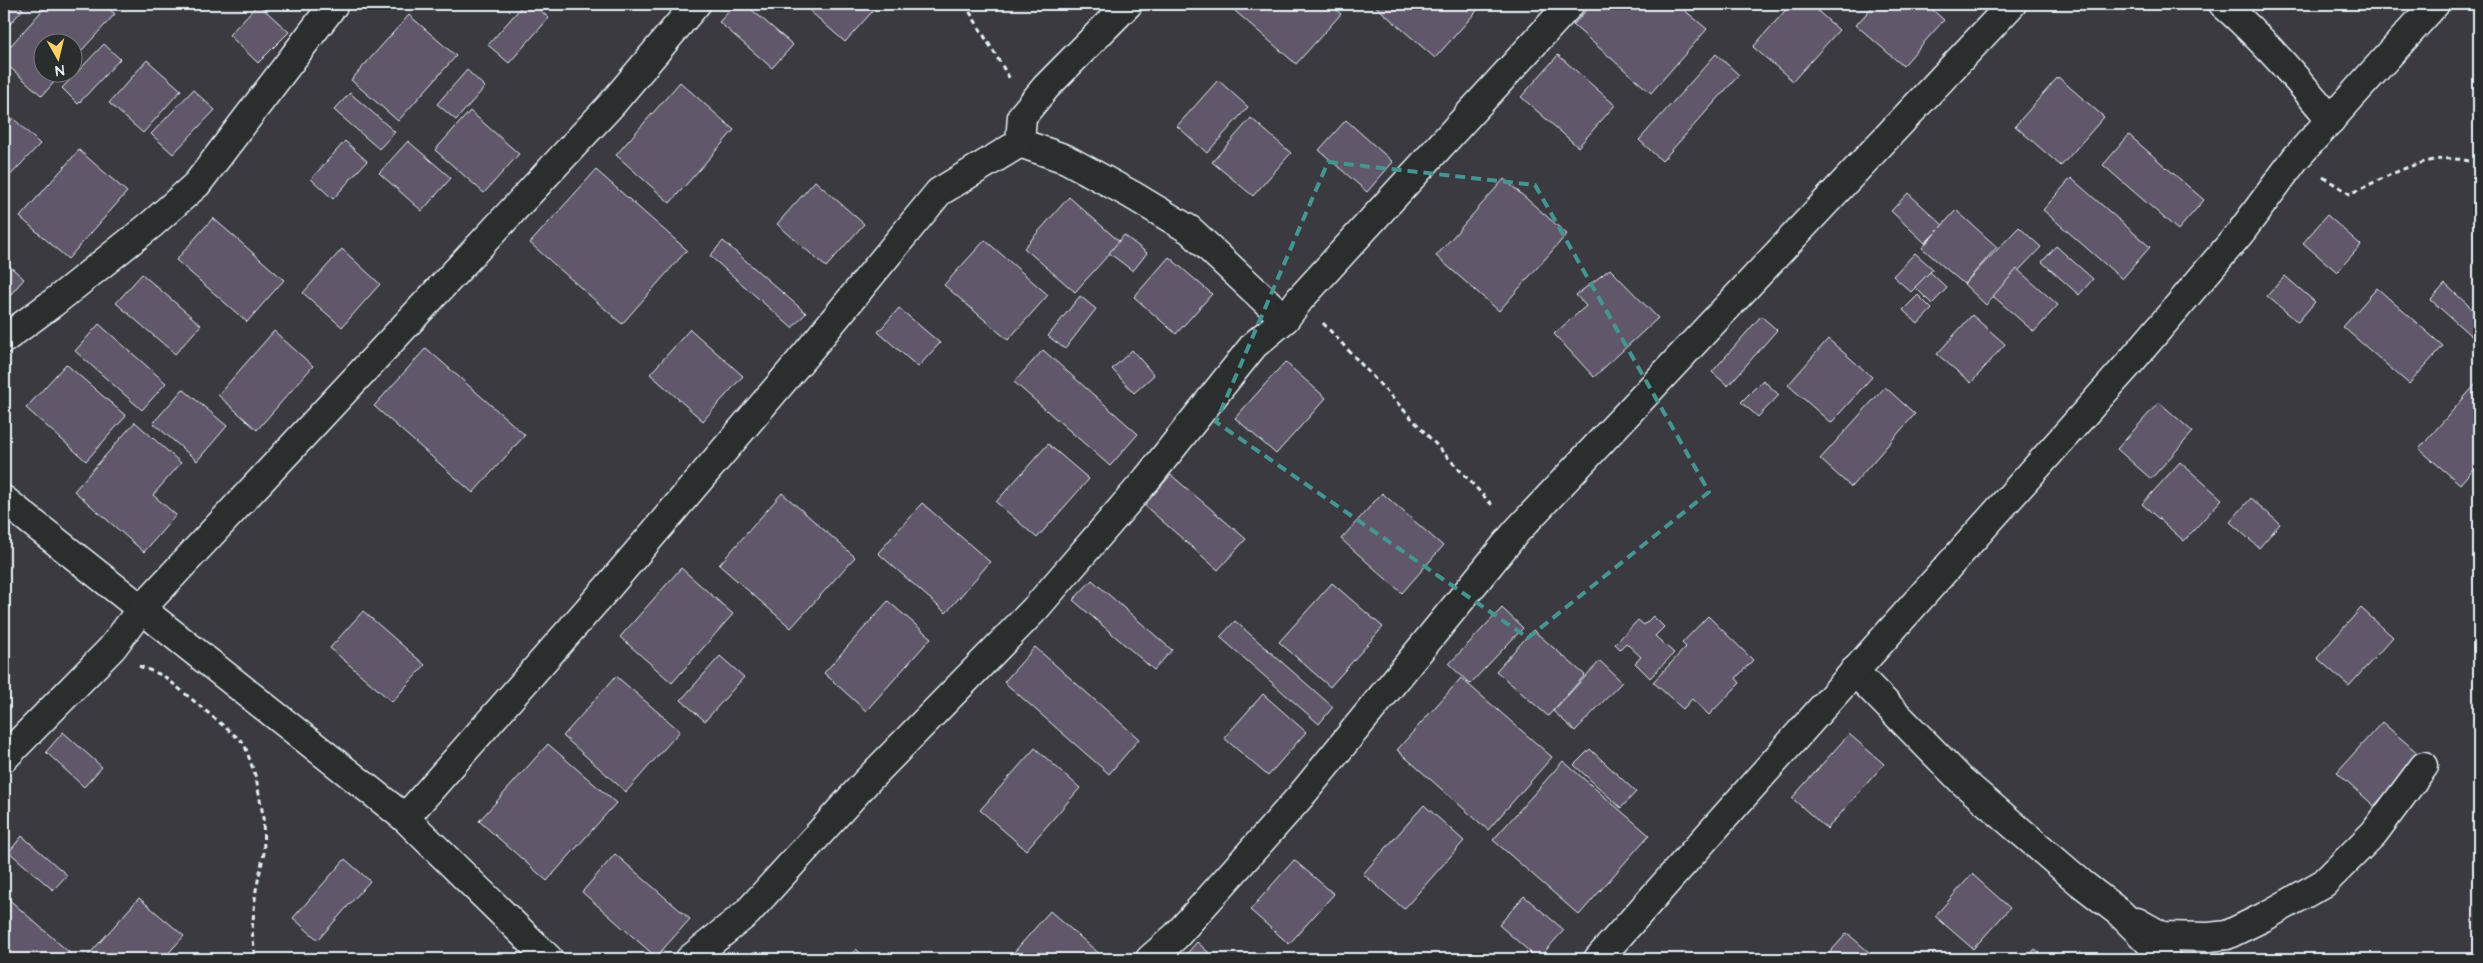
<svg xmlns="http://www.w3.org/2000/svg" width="2483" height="963" font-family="'Architects Daughter',sans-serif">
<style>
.building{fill:#61596a;stroke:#e8f1f8}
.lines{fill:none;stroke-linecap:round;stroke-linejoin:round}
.minor-casing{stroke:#e8f1f8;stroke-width:31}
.path{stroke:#e8f1f8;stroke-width:3;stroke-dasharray:5 4;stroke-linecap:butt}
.minor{stroke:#2a2d2e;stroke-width:28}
.marked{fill:none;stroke:#459590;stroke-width:4;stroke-dasharray:10 6;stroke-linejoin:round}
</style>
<rect width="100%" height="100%" fill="#3a3a40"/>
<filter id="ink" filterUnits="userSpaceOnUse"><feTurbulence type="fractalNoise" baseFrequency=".02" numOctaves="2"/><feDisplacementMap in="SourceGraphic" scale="10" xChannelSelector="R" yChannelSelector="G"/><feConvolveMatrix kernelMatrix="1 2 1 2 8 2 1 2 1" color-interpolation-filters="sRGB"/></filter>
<g filter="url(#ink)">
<g class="building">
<path d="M4,4H17L23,9L4,31Z"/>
<path d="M48,4H103L115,14L72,61V42H42V72H63L42,96L4,62V53Z"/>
<path d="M258,4L289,32L258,63L229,35Z"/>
<path d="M524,4H533L549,18L509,63L488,45Z"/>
<path d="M736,4H745L793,45L772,68L719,22Z"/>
<path d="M802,4H879L845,42Z"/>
<path d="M1227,4H1329L1341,14L1296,64Z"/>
<path d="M1373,4H1483L1435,58Z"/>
<path d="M1592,4H1677L1707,29L1651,93L1573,25Z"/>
<path d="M1791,4H1810L1839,30L1793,81L1753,47Z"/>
<path d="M1875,4H1926L1944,20L1903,66L1856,25Z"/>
<path d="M409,15L456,56L398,121L351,80Z"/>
<path d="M104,44L120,59L78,104L62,88Z"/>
<path d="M1716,54L1739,75L1662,161L1639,140Z"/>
<path d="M1558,55L1615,105L1578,147L1521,97Z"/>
<path d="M147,60L181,90L143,133L109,103Z"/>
<path d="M467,70L485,87L456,120L437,104Z"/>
<path d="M2058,77L2104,117L2061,166L2015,126Z"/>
<path d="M1218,80L1248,107L1207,153L1177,126Z"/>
<path d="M680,82L734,130L670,203L616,155Z"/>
<path d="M193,90L215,110L173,154L151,134Z"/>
<path d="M350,93L395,132L379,149L334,110Z"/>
<path d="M470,111L519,154L484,193L435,150Z"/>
<path d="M13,118L40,144L4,182V128Z"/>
<path d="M1251,118L1291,153L1253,196L1212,162Z"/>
<path d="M1346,120L1393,162L1367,192L1319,150Z"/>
<path d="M2129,135L2204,200L2178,230L2103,165Z"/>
<path d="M345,141L367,161L333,199L311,179Z"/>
<path d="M408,141L451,178L422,211L379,173Z"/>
<path d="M79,150L127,192L68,259L20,217Z"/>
<path d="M596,170L687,250L622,324L530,243Z"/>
<path d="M2071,178L2150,247L2122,279L2043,210Z"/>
<path d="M1504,179L1567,234L1499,311L1436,256Z"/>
<path d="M815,181L864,224L826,267L777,224Z"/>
<path d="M1908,193L1943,225L1925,243L1891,211Z"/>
<path d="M1069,197L1120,242L1075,292L1024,248Z"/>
<path d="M1956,210L1997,247L1964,284L1922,248Z"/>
<path d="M2327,215L2361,245L2337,272L2303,243Z"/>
<path d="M213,218L284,280L247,322L176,260Z"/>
<path d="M2019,227L2041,247L1986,305L1964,284Z"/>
<path d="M1124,235L1147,253L1133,271L1109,253Z"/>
<path d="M985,240L1048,295L1008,340L944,285Z"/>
<path d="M723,241L806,313L792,328L710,256Z"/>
<path d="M2056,246L2093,279L2079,295L2042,262Z"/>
<path d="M342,249L380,284L342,327L303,293Z"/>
<path d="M1915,253L1933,269L1911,292L1893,276Z"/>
<path d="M1169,257L1212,294L1176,334L1134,297Z"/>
<path d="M4,261L24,279L4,302Z"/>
<path d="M1610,269L1658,318L1594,377L1554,334L1586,306L1576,295Z"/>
<path d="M2017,269L2058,305L2034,332L1993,296Z"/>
<path d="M1930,272L1947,288L1932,304L1915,287Z"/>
<path d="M142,274L201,325L175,354L116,303Z"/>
<path d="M2285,276L2315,302L2298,322L2267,296Z"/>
<path d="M2445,284L2479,315V343L2431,300Z"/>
<path d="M2377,288L2443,346L2409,384L2343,327Z"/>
<path d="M1918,295L1932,309L1918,324L1903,310Z"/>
<path d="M1080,296L1096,309L1065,349L1048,336Z"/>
<path d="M899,308L940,343L918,367L878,332Z"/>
<path d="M1972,315L2005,344L1971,383L1937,354Z"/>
<path d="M1761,316L1777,330L1728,386L1712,372Z"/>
<path d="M99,324L166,383L142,410L75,351Z"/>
<path d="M690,329L743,376L703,421L650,374Z"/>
<path d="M274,331L313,366L257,430L218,395Z"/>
<path d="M1828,339L1872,377L1831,423L1788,385Z"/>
<path d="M426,348L525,435L473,493L374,406Z"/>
<path d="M1043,350L1138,434L1110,466L1014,382Z"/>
<path d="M1132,350L1154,375L1134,393L1112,369Z"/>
<path d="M1285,362L1326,398L1276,454L1235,418Z"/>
<path d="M66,364L126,416L86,461L26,408Z"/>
<path d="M1763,380L1779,395L1758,417L1741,402Z"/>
<path d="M2475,385L2479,388V462L2460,484L2419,449Z"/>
<path d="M1885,387L1915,414L1851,487L1820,459Z"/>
<path d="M183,389L227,426L197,461L153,423Z"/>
<path d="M2159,402L2193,432L2151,479L2117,449Z"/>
<path d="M135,422L181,463L153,495L176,515L144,552L74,491Z"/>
<path d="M1048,444L1089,479L1037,538L996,502Z"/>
<path d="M2180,462L2222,499L2184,541L2142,504Z"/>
<path d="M1171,475L1246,539L1218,570L1144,505Z"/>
<path d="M782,493L855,557L791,628L719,565Z"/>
<path d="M1382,493L1443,546L1402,593L1341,539Z"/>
<path d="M2251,498L2280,524L2259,548L2230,522Z"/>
<path d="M922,503L990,562L946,613L878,553Z"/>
<path d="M681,568L733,614L672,683L620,637Z"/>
<path d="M1092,580L1172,650L1154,670L1073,600Z"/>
<path d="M1332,583L1383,627L1330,687L1279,642Z"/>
<path d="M888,601L931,638L866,711L824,673Z"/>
<path d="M1502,608L1523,628L1470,684L1449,664Z"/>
<path d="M2361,608L2393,637L2349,686L2317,658Z"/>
<path d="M363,611L425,665L392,702L330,648Z"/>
<path d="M1653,616L1664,627L1655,636L1674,653L1650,678L1635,663L1641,657L1626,643L1620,649L1615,644L1638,620L1644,625Z"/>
<path d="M1708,616L1753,660L1736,678L1740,683L1709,715L1692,699L1683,709L1653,682L1686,647L1682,643Z"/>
<path d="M1235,621L1333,707L1319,724L1220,637Z"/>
<path d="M1533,630L1585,675L1548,716L1496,671Z"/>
<path d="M1035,647L1139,739L1109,774L1004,682Z"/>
<path d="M720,656L744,677L705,721L681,700Z"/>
<path d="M1600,661L1622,682L1575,731L1553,711Z"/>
<path d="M616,676L680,731L626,792L563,736Z"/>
<path d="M1461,678L1552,757L1488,830L1397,750Z"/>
<path d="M1263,694L1306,732L1268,776L1224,738Z"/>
<path d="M2382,722L2420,755L2374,806L2337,772Z"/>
<path d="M63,732L102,767L84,787L46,752Z"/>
<path d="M1849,734L1884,764L1827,829L1792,798Z"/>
<path d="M548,744L616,803L547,881L479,821Z"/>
<path d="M1035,748L1080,788L1026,850L980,810Z"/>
<path d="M1590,749L1636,792L1621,808L1574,765Z"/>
<path d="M1563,761L1649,835L1579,915L1493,840Z"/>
<path d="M1424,805L1464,841L1404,909L1363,874Z"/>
<path d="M22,836L67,875L53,890L9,852Z"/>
<path d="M615,854L690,919L656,957L582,892Z"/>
<path d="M345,859L370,881L318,940L293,918Z"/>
<path d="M1294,860L1334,894L1289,944L1250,910Z"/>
<path d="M1972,874L2010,908L1973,949L1935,916Z"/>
<path d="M4,895L71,954L66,959L4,958Z"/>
<path d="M1524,896L1564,930L1538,959L1499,925Z"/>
<path d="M139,898L184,936L163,959H85Z"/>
<path d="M1050,911L1102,956L1099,959H1008Z"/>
<path d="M1847,933L1877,959H1824Z"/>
<path d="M1197,942L1216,959H1182Z"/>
<path d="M856,949L867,959H847Z"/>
<path d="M2035,949L2046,959H2026Z"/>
</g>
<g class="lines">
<defs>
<g id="minor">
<path d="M2223,4C2263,39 2297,78 2331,120"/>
<path d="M1020,143L1066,159L1132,195L1190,230L1285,319"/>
<path d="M4,339L53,303L152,224L197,184L334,4"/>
<path d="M4,500L405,818L549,959"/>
<path d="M1854,671L1962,781L2081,883L2120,913L2166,959"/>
<path d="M4,758L112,648L142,608L611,105L696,4"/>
<path d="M405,818L608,587L806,354L939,192L1020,143L1022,116L1046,87L1128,4"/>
<path d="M2137,922L2162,936L2209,937L2227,935L2264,917L2324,883L2374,833L2424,766"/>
<path d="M690,959L747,913L866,782L1035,609L1147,479L1254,345L1285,319L1300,299L1570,4"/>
<path d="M1150,959L1176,936L1300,797L1516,532L2012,4"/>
<path d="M1598,959L2127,366L2241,232L2295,159L2435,4"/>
</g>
</defs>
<use href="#minor" class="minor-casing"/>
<g class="path">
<path d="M965,4L1010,79"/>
<path d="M2323,177L2350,194C2391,175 2434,147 2479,164"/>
<path d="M1323,323L1494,507"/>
<path d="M139,666L164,676L244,743L256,778L263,815L264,853L256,890L252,930L255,957L257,959"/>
</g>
<use href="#minor" class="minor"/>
</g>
</g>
<path class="marked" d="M1328,162L1535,185L1709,492L1528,638L1216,422Z"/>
<rect width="2483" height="963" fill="none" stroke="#2a2d2e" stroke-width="20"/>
<rect x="10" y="10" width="2463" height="943" fill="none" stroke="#e8f1f8" stroke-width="2" filter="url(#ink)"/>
<g transform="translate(58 58) rotate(172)"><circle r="24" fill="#2a2d2e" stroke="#767b7f"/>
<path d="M0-4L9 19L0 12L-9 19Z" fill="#ffd166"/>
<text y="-8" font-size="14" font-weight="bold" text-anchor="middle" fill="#e8f1f8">N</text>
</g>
</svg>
